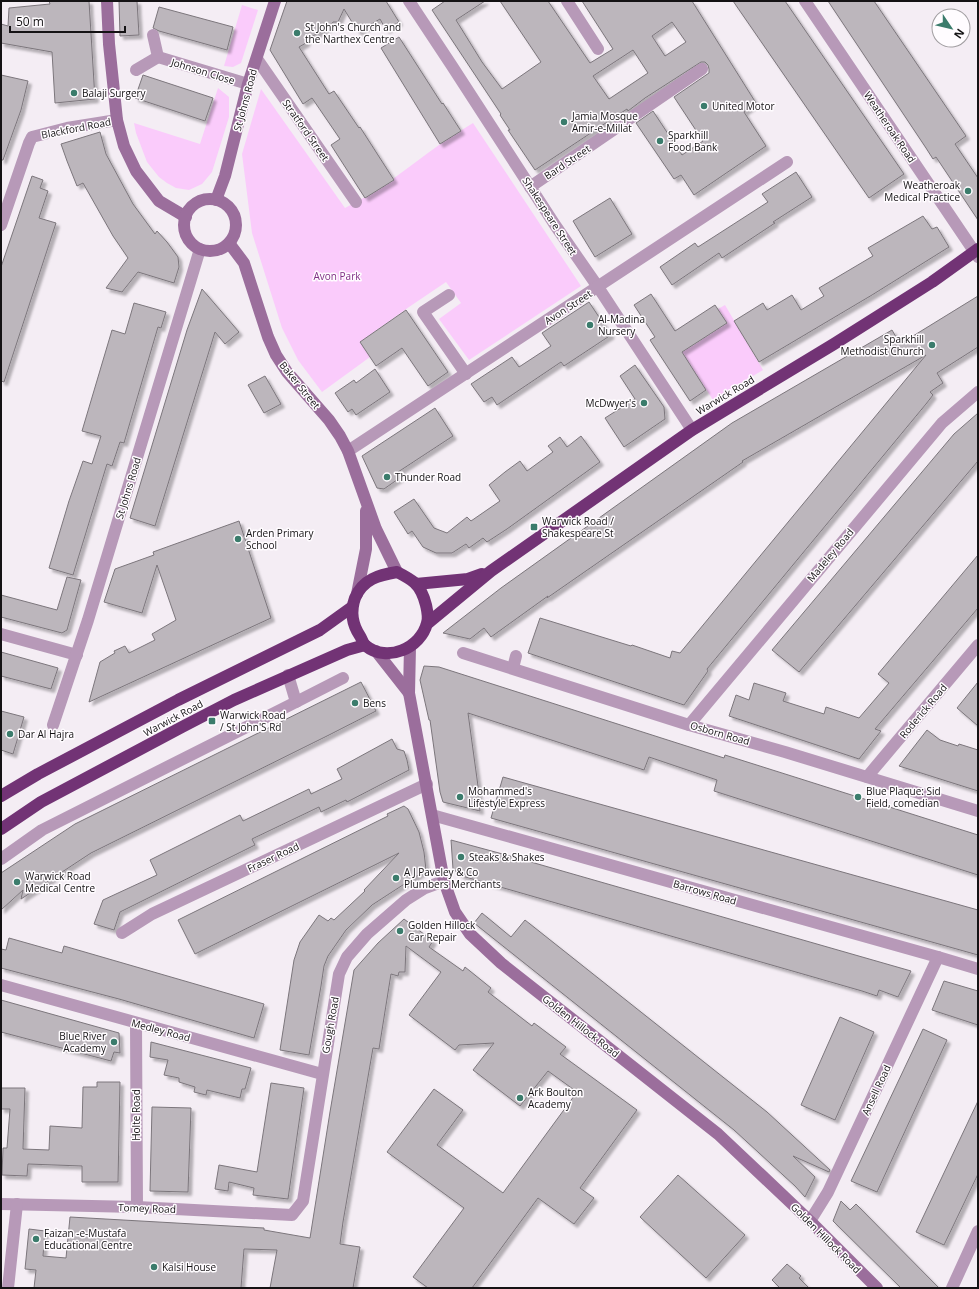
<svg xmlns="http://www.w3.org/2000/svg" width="979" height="1289" font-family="'Open Sans',sans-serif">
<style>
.green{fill:#facbfb}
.building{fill:#bcb6bc;stroke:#7c767c;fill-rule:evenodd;filter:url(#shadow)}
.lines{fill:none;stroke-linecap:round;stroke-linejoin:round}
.street{stroke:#b799b8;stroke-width:12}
.secondary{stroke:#9b6e9c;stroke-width:12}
.highway{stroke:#723375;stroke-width:12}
.poi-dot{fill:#3b7c6c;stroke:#fffcff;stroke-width:1.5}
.labels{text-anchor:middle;stroke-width:3;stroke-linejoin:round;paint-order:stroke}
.poi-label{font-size:10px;fill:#141214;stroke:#fffcff;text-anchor:start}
.street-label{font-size:10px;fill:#141214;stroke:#fffcff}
.park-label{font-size:10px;fill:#7f2e84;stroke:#fffcff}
</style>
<defs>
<filter id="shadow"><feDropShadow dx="3.5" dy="3.5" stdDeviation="1" flood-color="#0004"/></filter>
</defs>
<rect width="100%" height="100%" fill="#f4edf4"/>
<g class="green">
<path d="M242,5L258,10L241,63L233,67L224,66Z"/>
<path d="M218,88L229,97V117L212,172L202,184L189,190L176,188L167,183L159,177L147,162L136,133L134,123L200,144Z"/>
<path d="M261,89L345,208C381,190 407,168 439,145C450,137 462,130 473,123L581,286L469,360L439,319L461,303L446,282L409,307L360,342L370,357L322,392L298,360L282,328L252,233L242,154Z"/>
<path d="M725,305L763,370L713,400L673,339L689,348L727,323L718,309Z"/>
</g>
<g class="building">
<path d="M49,1H89L95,99L55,103L52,52L1,43V24L8,26L9,8L50,4Z"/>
<path d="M119,1H137L139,35L120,36Z"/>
<path d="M287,1H386L399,22L386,30L380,19L358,32L344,9L338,22H333L330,27L307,39L306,43L299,47L329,94L334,91L359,128L360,127L394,180L365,198L331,145L340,139L312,98L303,104L270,50Z"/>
<path d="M445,1H485L456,20L482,62L502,89L541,62L500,1H548L590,63L613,49L582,1H692L756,103L744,112L766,146L694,195L681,175L674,179L636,123L653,111L682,155L703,141L674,97L709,73V69L708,65L705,62H701L645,98L628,111L627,109L535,170L508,130H510L500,115L501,114L432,10ZM672,22L686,42L665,56L652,36ZM633,50L648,73L609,99L593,76Z"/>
<path d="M733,1H785L904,174L869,198Z"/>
<path d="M828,1H874L966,136L955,144L978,178V220L936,157L933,159L926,148Z"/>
<path d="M159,7L233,27L227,50L159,31L153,28Z"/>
<path d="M399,37L442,104L443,103L461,131L440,144L381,48Z"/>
<path d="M1,75L28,81L21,110L3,160H1Z"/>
<path d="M143,75L213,98L205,121L135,98Z"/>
<path d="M100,132L106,154L133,204L155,234L157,231L167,242L178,257L179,267L174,283L138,272L122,292L106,288L128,258L113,236L83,183L77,186L67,161L61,144Z"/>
<path d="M796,172L812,197L773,222L775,223L722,258L719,253L672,285L660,267L695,243L698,247L768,202L762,194Z"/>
<path d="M32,176L43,180L40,188L48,191L39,218L56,223L4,382L1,381V267Z"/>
<path d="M610,198L632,234L595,257L573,221Z"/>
<path d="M923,216L932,229L937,227L949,247L872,295L759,362L734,321L763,303L767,310L792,295L801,310L824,296L819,288L873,256L868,248Z"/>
<path d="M202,289L239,332L225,344L215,332L155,526L130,518L187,330Z"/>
<path d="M651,294L675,331L715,305L727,323L682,352L706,390L690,401L650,340L655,337L634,305Z"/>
<path d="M978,296V347L937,373L943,383L930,392L933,395L926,404L707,669L708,671L684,705L528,653L540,618L631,646L632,645L670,658L672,651L680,653L926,355L742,461L743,462L547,598L548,596L491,637L484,628L470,639L443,633L501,588L732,423L892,330L900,344Z"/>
<path d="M589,302L611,335L564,366L561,362L497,405L492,397L484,402L471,384L512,357L519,367L551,346L542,333Z"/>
<path d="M134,303L166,312L161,328L158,327L124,443L120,442L112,466L107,464L73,575L49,568L69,501L83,461L92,464L101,436L82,431L112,330L125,334Z"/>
<path d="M406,310L448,372L428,386L402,348L376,366L360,342Z"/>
<path d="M635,365L664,407L665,419L624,447L605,418L635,399L620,376Z"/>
<path d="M375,369L390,392L356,415L352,409L348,412L335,393L354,380L356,383Z"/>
<path d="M265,376L281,404L264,413L248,385Z"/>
<path d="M435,408L453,436L398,472L401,477L384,489L377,488L362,456Z"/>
<path d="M978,413V461L799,672L772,650L954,434Z"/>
<path d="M581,436L600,462L507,529L487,542L483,538L469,548L466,544L452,553H436L423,547L412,531L408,534L394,512L414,499L434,528L447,533L467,517L471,521L500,501L489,485L505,472L520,461L527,471L553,452L548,446L560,437L567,447Z"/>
<path d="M239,521L271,618L89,702L100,662L115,653L114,651L125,646L129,653L155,640L152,634L176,620L157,565L142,613L104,602L115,569L154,555L153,552Z"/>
<path d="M978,555V608L875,729L881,731L859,759L729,716L736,695L749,700L754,683L786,693L783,701L824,714L826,707L859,718L889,683L878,674Z"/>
<path d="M67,577L81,580L67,630L62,633L1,617V595L57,610Z"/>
<path d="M1,652L58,668L51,689L1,676Z"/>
<path d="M424,666L439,667L724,758L725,755L978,835V875L714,791L717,780L649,757L644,770L468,713L478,786L480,811L443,802L440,792L430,720H429L420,680Z"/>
<path d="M361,682L376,711L329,735L91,853L21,899L23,890L1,910V873L75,824Z"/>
<path d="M978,682V726L957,708Z"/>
<path d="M1,711L24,717L13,754L1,750Z"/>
<path d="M927,730L940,740L958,746L959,744L978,750V791L899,766Z"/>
<path d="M392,739L397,749L404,751L407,760L409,770L347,802L346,800L321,812L319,807L252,839L255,845L120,912L114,930L94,924L103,900L157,875L150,860L240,815L243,821L309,789L311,794L342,779L337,769Z"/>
<path d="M503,777L978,910V955L491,818Z"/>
<path d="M404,806L408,809L419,832L424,852L426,870L372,905L346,930L328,956L324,966L321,986L309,1055L280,1050L294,960L300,942L319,915L328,921L331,918L334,920L365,891L364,890L399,853L195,954L178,920L388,816L387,814Z"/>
<path d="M451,840L510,856L911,971L898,997L879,990L877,996L862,991L462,876L453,869Z"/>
<path d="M482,913L511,937L525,920L767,1112L830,1170L829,1172L793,1156L815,1177L805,1197L795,1186L734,1130L474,923Z"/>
<path d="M404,919L433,941L429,947L463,971L465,967L491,988L488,992L532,1026L534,1023L566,1047L560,1054L637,1110L580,1188L594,1198L574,1224L538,1198L472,1288H428L413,1277L464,1208L387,1152L434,1089L463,1110L437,1145L503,1193L577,1092L548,1071L520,1106L473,1070L494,1043L459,1045L455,1050L409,1015L441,972L406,946L405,972H399L398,976L391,974L379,1049L373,1048L343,1222L340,1244L360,1247L353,1288H270L277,1250L244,1249L241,1288H34L36,1270L25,1269L29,1229L45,1231L43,1256L66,1258L70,1217L264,1228V1230L310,1238L330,1112L354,970L378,943Z"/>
<path d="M9,938L62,953L64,946L264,1004L254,1038L119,999L1,968V949L6,950Z"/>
<path d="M944,981L978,991V1025L932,1010Z"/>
<path d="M1,1000L119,1033L120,1053L114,1052L111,1061L1,1032Z"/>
<path d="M840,1017L874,1032L835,1120L801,1105Z"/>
<path d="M923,1029L947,1040L877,1192L851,1181Z"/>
<path d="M151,1042L251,1068L245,1089H242L240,1098L207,1090L206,1095L194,1092L195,1087L179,1082V1078L164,1075L168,1060L150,1057Z"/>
<path d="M97,1082H120L118,1182H82V1166L28,1164L27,1176L2,1175L3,1148H7L10,1109H1V1088H25L23,1149L49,1150L50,1126L82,1128L83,1087H97Z"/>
<path d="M271,1083L304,1088L288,1199L253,1195L254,1188L229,1182L228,1191L215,1189L219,1165L257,1172Z"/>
<path d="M978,1101V1174L944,1245L916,1232Z"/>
<path d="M152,1107L191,1108L188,1192L150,1191Z"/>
<path d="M678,1175L745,1235L706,1278L640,1217Z"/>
<path d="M841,1201L850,1210L856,1204L939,1288H901L833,1221Z"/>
<path d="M787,1264L801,1276L799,1278L809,1288H780L772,1280Z"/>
</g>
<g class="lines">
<g class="street">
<path d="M409,1L452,66L555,225L598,287L692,430"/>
<path d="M567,1L598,49"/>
<path d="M805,1L978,257"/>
<path d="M158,57L248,84"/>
<path d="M257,59L356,202"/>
<path d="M136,70L158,57L153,35"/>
<path d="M530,187L702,69"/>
<path d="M1,225L29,143L32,137L67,128L117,120"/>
<path d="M449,295L423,312L466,374"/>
<path d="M348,451L787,162"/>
<path d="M1,634L77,655"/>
<path d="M463,653L689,725L785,752L978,811"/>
<path d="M513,668L516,656"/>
<path d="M296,702L343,678"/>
<path d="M53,725L88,620L200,249"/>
<path d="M689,725L942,423L978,392"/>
<path d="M867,777L978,645"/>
<path d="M432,815L938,957L978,969"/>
<path d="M1,859L42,830L296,702L288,675"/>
<path d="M122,933L152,914L427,784"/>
<path d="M1,985L322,1074"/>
<path d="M136,1023L137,1207"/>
<path d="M1,1204L137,1207L292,1215L303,1201L339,974L347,957L367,934L406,900L425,888L444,881"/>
<path d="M810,1221L828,1192L938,957"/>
<path d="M8,1288L17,1204"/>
<path d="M952,1288L978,1231"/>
</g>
<g class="secondary">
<path d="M107,1L109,44L117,120L124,146L136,171L159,201L186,217"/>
<circle cx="210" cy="225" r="26"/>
<path d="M216,200L225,176L248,84L275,1"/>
<path d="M229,243L244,263L268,337L276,355L287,372L329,420L340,436L348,451L376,529L397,572"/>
<path d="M357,594L366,549V511"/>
<path d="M410,647L409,693L444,881L455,912L470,934L501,963L718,1134L810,1221L877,1288"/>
<path d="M376,651L409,693"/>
</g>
<g class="highway">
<path d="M397,572C403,575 410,579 415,583C421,589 424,597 426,605C427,610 429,617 427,623C421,648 387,663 366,646C363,644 362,639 360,636C352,624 350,612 355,598C363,579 379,575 397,572Z"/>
<path d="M416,584L468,579L482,574"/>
<path d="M428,623L491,571L692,430L834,344L932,282L978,249"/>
<path d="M1,796L38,774L178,700L320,630L352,607"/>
<path d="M1,829L41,802L182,727L234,700L347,650L365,645"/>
</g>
</g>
<g class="poi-dot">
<circle cx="297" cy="33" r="4"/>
<circle cx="74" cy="93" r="4"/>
<circle cx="704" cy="106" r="4"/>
<circle cx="564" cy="122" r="4"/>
<circle cx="660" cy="141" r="4"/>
<circle cx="968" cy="191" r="4"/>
<circle cx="590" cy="325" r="4"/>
<circle cx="932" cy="345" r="4"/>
<circle cx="644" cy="403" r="4"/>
<circle cx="387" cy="477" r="4"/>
<rect x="530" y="523" width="8" height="8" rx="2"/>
<circle cx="238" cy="539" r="4"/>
<circle cx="355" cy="703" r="4"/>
<rect x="208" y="717" width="8" height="8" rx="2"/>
<circle cx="10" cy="734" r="4"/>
<circle cx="460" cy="797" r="4"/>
<circle cx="858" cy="797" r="4"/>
<circle cx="461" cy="857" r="4"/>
<circle cx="396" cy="878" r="4"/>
<circle cx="17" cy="882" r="4"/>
<circle cx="400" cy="931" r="4"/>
<circle cx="114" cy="1042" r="4"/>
<circle cx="520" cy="1098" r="4"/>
<circle cx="36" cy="1239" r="4"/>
<circle cx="154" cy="1267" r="4"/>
</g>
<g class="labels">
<g class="poi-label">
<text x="305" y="31">St John's Church and<tspan x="305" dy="12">the Narthex Centre</tspan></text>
<text x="82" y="97">Balaji Surgery</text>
<text x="712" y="110">United Motor</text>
<text x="572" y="120">Jamia Mosque<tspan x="572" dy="12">Amir-e-Millat</tspan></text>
<text x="668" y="139">Sparkhill<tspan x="668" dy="12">Food Bank</tspan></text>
<text x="960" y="189" text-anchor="end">Weatheroak<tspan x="960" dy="12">Medical Practice</tspan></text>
<text x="598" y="323">Al-Madina<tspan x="598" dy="12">Nursery</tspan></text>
<text x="924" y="343" text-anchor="end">Sparkhill<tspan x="924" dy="12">Methodist Church</tspan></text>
<text x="636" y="407" text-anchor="end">McDwyer's</text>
<text x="395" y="481">Thunder Road</text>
<text x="542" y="525">Warwick Road /<tspan x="542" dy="12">Shakespeare St</tspan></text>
<text x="246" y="537">Arden Primary<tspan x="246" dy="12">School</tspan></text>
<text x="363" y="707">Bens</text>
<text x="220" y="719">Warwick Road<tspan x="220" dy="12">/ St John'S Rd</tspan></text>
<text x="18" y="738">Dar Al Hajra</text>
<text x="468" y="795">Mohammed's<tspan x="468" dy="12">Lifestyle Express</tspan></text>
<text x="866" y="795">Blue Plaque: Sid<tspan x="866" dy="12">Field, comedian</tspan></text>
<text x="469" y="861">Steaks &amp; Shakes</text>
<text x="404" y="876">A J Paveley &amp; Co<tspan x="404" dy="12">Plumbers Merchants</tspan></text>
<text x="25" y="880">Warwick Road<tspan x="25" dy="12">Medical Centre</tspan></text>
<text x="408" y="929">Golden Hillock<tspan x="408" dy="12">Car Repair</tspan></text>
<text x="106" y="1040" text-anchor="end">Blue River<tspan x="106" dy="12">Academy</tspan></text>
<text x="528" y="1096">Ark Boulton<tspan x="528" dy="12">Academy</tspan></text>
<text x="44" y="1237">Faizan -e-Mustafa<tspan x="44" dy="12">Educational Centre</tspan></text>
<text x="162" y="1271">Kalsi House</text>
</g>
<g class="street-label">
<text transform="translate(203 71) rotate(17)" y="4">Johnson Close</text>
<text transform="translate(245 100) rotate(-75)" y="4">St Johns Road</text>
<text transform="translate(890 127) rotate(56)" y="4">Weatheroak Road</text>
<text transform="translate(76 128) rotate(-11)" y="4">Blackford Road</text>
<text transform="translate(306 130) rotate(55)" y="4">Stratford Street</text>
<text transform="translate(567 162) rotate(-34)" y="4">Bard Street</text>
<text transform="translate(550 216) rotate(57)" y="4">Shakespeare Street</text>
<text transform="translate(568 307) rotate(-33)" y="4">Avon Street</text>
<text transform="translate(300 385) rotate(51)" y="4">Baker Street</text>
<text transform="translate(725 395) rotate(-31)" y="4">Warwick Road</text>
<text transform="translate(128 488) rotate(-73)" y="4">St Johns Road</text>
<text transform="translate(830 555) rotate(-50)" y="4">Madeley Road</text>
<text transform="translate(923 711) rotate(-50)" y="4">Roderick Road</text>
<text transform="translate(173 718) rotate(-28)" y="4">Warwick Road</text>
<text transform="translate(720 733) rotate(16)" y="4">Osborn Road</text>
<text transform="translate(273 857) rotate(-25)" y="4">Fraser Road</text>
<text transform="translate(705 892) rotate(16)" y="4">Barrows Road</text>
<text transform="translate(330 1025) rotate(-80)" y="4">Gough Road</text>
<text transform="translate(581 1026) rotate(38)" y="4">Golden Hillock Road</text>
<text transform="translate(161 1030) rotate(15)" y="4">Medley Road</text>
<text transform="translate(876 1090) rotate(-65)" y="4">Ansell Road</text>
<text transform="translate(136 1115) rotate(-90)" y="4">Holte Road</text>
<text transform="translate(147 1208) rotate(2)" y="4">Tomey Road</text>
<text transform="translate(826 1238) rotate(45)" y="4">Golden Hillock Road</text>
</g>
<g class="park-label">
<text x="337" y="280">Avon Park</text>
</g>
</g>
<rect width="979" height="1289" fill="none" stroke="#141214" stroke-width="4"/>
<g transform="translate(951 28) rotate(125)"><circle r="19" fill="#fffcff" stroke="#a19ea1"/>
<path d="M0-3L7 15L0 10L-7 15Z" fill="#3b7c6c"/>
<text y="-6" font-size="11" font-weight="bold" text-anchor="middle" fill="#141214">N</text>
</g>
<path d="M10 26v6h115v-6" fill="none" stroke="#141214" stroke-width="2"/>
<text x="16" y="26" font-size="12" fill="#141214" stroke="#fffcff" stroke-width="3" paint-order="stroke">50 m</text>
</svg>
